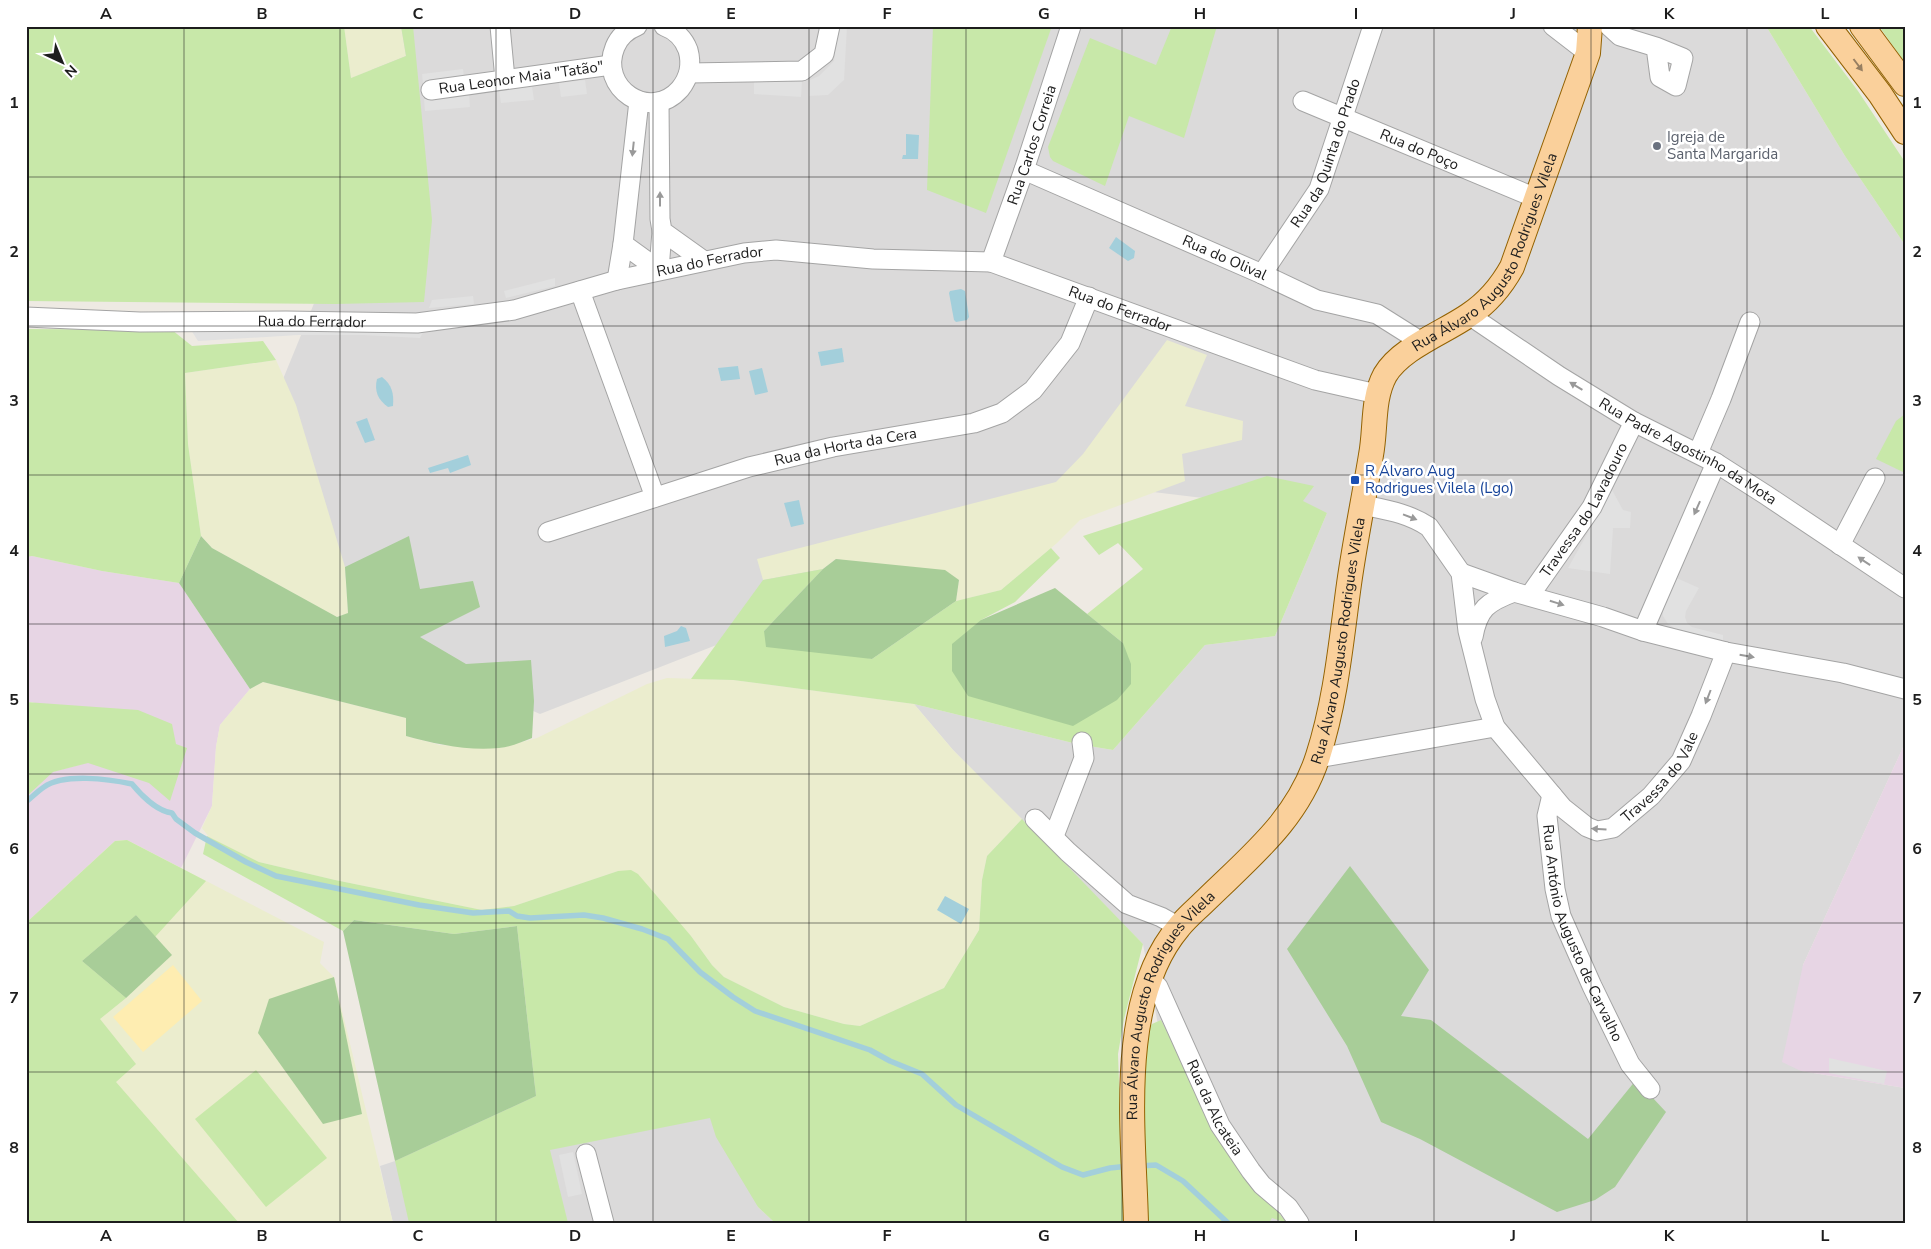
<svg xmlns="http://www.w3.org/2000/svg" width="1931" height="1249" font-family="'Nunito Sans',sans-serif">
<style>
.residential{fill:#dbdada}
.industrial{fill:#e7d5e4}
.farmland{fill:#ebedce}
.grass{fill:#c8e8a9}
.forest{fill:#a8cd98}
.sand{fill:#feedb1}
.parking{fill:#e1e1e1}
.water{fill:#a3cfdb}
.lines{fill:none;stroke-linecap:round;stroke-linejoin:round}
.stream{stroke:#a3cfdb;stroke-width:5.5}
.minor-casing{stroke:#a4a4a4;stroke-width:21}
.major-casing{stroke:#936202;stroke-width:26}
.minor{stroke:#fff;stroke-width:19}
.major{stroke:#fad09b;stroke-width:24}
.oneway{fill:#977f62}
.oneway2{fill:#999}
.grid{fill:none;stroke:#1d1d1d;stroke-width:1;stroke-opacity:0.55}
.worship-dot{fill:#6b7280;stroke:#fff;stroke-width:2}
.transit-dot{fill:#1a4fb4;stroke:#fff;stroke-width:2}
.labels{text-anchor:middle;stroke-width:5;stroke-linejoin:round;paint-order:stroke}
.street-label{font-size:15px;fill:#1d1d1d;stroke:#fff}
.worship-label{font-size:15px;fill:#5b616d;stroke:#fff;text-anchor:start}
.transit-label{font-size:15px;fill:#164399;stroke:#fff;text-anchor:start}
.neatline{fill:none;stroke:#1d1d1d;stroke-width:2}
.grid-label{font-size:16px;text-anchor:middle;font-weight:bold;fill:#1d1d1d}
</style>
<rect width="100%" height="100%" fill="#eeeae3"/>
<g class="residential">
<path d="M382,26H1766L1845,156L1905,245V743L1803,965L1801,1071L1905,1088V1223H1259L1185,1170L1143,944L953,750L914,704L1077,744L1113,750L1205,645L1275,636L1327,513L1078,483L719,644L540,714L365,637L281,384L315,301Z"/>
<path d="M684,1010L758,1207L775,1223H393L380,1166L395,1161Z"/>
</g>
<g class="industrial">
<path d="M32,556L102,571L179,583L250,689L220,725L216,747L212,806L181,868L127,840L115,841L26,923V797L52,772L90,762L186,748L32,702H26V557Z"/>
<path d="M1905,743V1088L1801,1071L1782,1062L1803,965Z"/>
</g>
<g class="farmland">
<path d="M344,26H401L406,56L351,78Z"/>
<path d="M1167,340L1207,355L1185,406L1243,421L1242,440L1182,454L1185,481L1080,520L1057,543L1001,590L956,601L959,580L836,559L823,569L763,580L757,559L1056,482L1083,454Z"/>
<path d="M276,360L296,405L345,567L348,614L336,617L212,548L201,536L188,444L185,373Z"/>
<path d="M667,678L733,680L914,704L953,750L1022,819L987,856L982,880L979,930L944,988L860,1026L844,1024L784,1007L724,977L712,965L691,936L618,871L514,906L482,910L335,880L259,862L209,837L202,828L212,806L216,747L220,725L250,689L263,682L406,718V736L440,745L500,748L537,738L647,684Z"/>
<path d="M127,840L324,942L320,963L334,977L393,1223H26V923L115,841Z"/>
</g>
<g class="grass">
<path d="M26,26H344L351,78L406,56L401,26H413L432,220L424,302L335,304L26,301Z"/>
<path d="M933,26H1052L986,213L927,190Z"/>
<path d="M1172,26H1217L1184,138L1129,116L1105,186L1053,161L1050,157L1048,147L1090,38L1156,65Z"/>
<path d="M1766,26H1809L1858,91L1901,156L1905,162V245L1845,156Z"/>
<path d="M1879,26H1905V63Z"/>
<path d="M26,329L172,330L192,346L263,341L276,360L185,373L188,444L201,536L179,583L102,571L32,556L26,557Z"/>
<path d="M1905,414V473L1876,459L1896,421Z"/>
<path d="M1267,476L1314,486L1303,501L1327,513L1275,636L1205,645L1113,750L1077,744L914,704L733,680L691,679L763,580L823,569L764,631L872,659L956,601L1001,590L1051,548L1060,558L1015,602L981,620L1123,643L1087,614L1143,569L1118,543L1099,555L1083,536Z"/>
<path d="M26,702L138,710L172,724L176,744L187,748L170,801L149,783L88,763L53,772L26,797Z"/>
<path d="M1022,819L1143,944L1124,1019L1118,1054L1124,1223H775L758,1207L716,1137L710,1118L550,1150L568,1223H409L395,1161L536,1096L517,926L454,934L354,920L343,931L203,854L207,836L259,862L335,880L482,910L514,906L618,871L631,870L638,874L691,936L712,965L724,977L784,1007L844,1024L860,1026L944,988L979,930L982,880L987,856Z"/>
<path d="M127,840L206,881L155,937L136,915L82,961L126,998L100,1019L136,1064L116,1082L239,1223H26V923L115,841Z"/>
<path d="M1161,1020L1226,1149L1287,1223L1272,1218L1269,1223H1145L1144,1037L1152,1024Z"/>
<path d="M256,1070L327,1158L266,1207L195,1119Z"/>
</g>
<g class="forest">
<path d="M201,536L212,548L337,617L348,613L345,567L409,536L420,589L473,581L480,607L420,637L466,664L531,660L534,701L532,738C522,742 510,747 499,748C467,751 435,744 406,736V718L263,682L250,689L179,583Z"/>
<path d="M836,559L945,570L959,580L956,601L872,659L766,647L764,631L823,569Z"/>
<path d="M1055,588L1123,643L1131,664V684L1117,700L1073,726L968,696L952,671V644L981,620Z"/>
<path d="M1350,866L1429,970L1401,1016L1431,1020L1588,1139L1636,1080L1666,1112L1615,1187L1595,1200L1557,1212L1420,1139L1381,1122L1347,1046L1287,949Z"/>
<path d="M136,915L172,955L126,998L82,961Z"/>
<path d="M354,920L454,934L517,926L536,1096L395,1161L343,931Z"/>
<path d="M334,977L362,1114L323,1124L258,1033L269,999Z"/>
</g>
<path class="sand" d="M173,965L202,1001L143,1052L113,1017Z"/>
<g class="parking">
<path d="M838,26H847L844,80L828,95L809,96L810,80L819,76L834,61Z"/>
<path d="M463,69L464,78L423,83L422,74Z"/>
<path d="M754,78L802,81L801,97L754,94Z"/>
<path d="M585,80L587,94L561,97L559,83Z"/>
<path d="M532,87L534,100L501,103L499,90Z"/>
<path d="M469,94L470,107L425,111L424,99Z"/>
<path d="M555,278V286L506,298L504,291Z"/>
<path d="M473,296L474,304L429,308L432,300Z"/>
<path d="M425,328L420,338L362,335H298L198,341L191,330Z"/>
<path d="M1612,490L1623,510L1631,512L1630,528H1613L1610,574L1568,568Z"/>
<path d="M1672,576L1699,588L1686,611L1685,617L1687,623L1692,627L1723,635V640L1679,631L1668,624L1663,616L1662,604Z"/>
<path d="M1829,1058L1887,1071L1884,1084L1829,1073Z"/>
<path d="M573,1152L582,1194L568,1197L559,1155Z"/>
</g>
<g class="water">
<path d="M906,134L919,135L918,159H902L903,155H906Z"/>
<path d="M1116,237L1135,251L1134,258L1128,261L1109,248Z"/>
<path d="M961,289L965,291L969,317L967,320L956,322L954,320L949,293L950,291Z"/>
<path d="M842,348L844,362L821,366L818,352Z"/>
<path d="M738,366L740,379L721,381L718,368Z"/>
<path d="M762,368L768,392L755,395L749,371Z"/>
<path d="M382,377C392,385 394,393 393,406L388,407C378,400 374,391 377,379Z"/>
<path d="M367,418L375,440L365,443L356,422Z"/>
<path d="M468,455L471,465L450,473L448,468L430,473L428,468Z"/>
<path d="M799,500L804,524L791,527L784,503Z"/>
<path d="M681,626L686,628L690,641L665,647L664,636L677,631Z"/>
<path d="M945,896L969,909L961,924L937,910Z"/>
</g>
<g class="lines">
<g class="stream">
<path d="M26,802C32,797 38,791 44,787C64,773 109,779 132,784C141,795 157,811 172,813L176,819L195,833L246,862L276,876L419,905L473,913L509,911L517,916L530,918L584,915L603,918L642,929L668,939L700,972L733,997L755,1011L870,1050L890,1061L922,1074L956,1105L1062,1167L1083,1175L1110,1168L1129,1166"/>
<path d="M1139,1166L1156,1165L1183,1181L1228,1223"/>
</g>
<defs>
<g id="minor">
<path d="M500,26L505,79"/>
<path d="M637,26C627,30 619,37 615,47C598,88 650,123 680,89C689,78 692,64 688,50C684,39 675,30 664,26"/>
<path d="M1553,26L1588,53"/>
<path d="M1609,26L1620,36L1656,47L1683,58L1676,86L1660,77L1656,47"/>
<path d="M689,73L802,71L824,54L830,26"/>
<path id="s1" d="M431,90L611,65"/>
<path id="s2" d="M1303,101L1536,198"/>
<path d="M659,102L660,219L662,231L704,261"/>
<path id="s3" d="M1024,170L1262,274L1317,300L1377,314L1423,343"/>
<path d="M623,244L659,270"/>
<path id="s4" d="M991,262L1024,170L1071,26"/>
<path d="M659,270L662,231"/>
<path id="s5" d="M1262,274L1319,189L1373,26"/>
<path d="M617,280L623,244L639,101"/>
<path d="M580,291L655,497"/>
<path id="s6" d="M1469,315L1559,376L1634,422L1716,463L1766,495L1905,588"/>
<path id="s7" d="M26,317L140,322L286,321L417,323L514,310L617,280L744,253L776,250L873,259L991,262L1315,380L1377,394"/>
<path d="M1698,453L1721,399L1750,322"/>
<path id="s8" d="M1363,505C1387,510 1408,513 1429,527L1461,573L1468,631L1485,699L1495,727L1563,808L1587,827L1597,831L1613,828L1651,796L1681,761L1701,716L1726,652"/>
<path id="s9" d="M548,532L749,467L833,447L974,423L1002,413L1033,390L1070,343L1089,297"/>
<path d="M1840,545L1875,478"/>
<path d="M1461,573L1514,592L1603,617L1643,631L1726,652L1843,673L1905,689"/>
<path id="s10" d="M1530,595L1592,507L1634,422"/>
<path d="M1643,631L1716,463"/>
<path d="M1473,637C1478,609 1487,602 1514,592"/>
<path d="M1318,758L1495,727"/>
<path id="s11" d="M1552,795L1547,816L1555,889L1561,916L1592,986L1630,1064L1650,1089"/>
<path d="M1035,819L1068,852L1127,904L1161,917L1179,927"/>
<path d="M1054,836L1084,758L1082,742"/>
<path id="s12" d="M1151,979L1158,987L1220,1125L1251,1171L1262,1185L1288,1207L1299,1223"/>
<path d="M586,1154L604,1223"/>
</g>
<g id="major">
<path d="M1828,26L1880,94L1905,132"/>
<path d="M1862,26L1905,84"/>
<path id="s13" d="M1136,1223C1134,1133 1116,1001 1179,927C1187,917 1197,909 1206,900C1252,855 1298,819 1318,756C1336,700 1341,642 1349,584C1355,541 1364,498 1371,455C1376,429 1372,399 1385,375C1401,348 1443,333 1469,315C1487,303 1501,287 1512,267L1588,53L1590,26"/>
</g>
</defs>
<use href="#minor" class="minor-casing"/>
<use href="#major" class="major-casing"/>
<use href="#minor" class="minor"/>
<use href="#major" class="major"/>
</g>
<defs><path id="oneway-solid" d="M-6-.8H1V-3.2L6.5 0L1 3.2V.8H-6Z" transform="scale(1.25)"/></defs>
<use class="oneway" href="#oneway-solid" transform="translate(1858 65) rotate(53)"/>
<g class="oneway2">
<use href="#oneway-solid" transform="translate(633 149) rotate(96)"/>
<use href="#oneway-solid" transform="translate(660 199) rotate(-90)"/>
<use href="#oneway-solid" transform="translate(1576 386) rotate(-149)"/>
<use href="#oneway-solid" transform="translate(1697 508) rotate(114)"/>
<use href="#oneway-solid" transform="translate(1410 517) rotate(21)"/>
<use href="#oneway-solid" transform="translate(1864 561) rotate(-146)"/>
<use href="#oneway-solid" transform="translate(1557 603) rotate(17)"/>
<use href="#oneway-solid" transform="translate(1747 656) rotate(10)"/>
<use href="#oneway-solid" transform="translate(1708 697) rotate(111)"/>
<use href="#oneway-solid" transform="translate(1599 829) rotate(-177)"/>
</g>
<path class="grid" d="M184,26V1223M340,26V1223M496,26V1223M653,26V1223M809,26V1223M966,26V1223M1122,26V1223M1278,26V1223M1434,26V1223M1591,26V1223M1747,26V1223M26,177H1905M26,326H1905M26,475H1905M26,624H1905M26,774H1905M26,923H1905M26,1072H1905"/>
<circle class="worship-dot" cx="1657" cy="146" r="5"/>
<rect class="transit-dot" x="1350" y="475" width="10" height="10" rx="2.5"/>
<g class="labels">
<g class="street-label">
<text dy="5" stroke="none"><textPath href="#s1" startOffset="91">Rua Leonor Maia "Tatão"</textPath></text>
<text dy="5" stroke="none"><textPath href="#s4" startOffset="124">Rua Carlos Correia</textPath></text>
<text dy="5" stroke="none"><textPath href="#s2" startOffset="126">Rua do Poço</textPath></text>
<text dy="5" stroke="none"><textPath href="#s5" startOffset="138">Rua da Quinta do Prado</textPath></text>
<text dy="5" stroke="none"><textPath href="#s13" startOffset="1081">Rua Álvaro Augusto Rodrigues Vilela</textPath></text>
<text dy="5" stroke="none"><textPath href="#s3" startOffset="219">Rua do Olival</textPath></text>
<text dy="5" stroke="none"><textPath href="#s7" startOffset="691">Rua do Ferrador</textPath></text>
<text dy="5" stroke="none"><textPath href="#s7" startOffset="1111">Rua do Ferrador</textPath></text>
<text dy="5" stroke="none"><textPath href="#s7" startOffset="286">Rua do Ferrador</textPath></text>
<text dy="5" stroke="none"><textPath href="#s9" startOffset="310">Rua da Horta da Cera</textPath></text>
<text dy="5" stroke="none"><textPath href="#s6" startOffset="258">Rua Padre Agostinho da Mota</textPath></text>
<text dy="5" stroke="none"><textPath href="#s10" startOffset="101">Travessa do Lavadouro</textPath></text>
<text dy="5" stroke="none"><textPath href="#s13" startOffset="646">Rua Álvaro Augusto Rodrigues Vilela</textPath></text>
<text dy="5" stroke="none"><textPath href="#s8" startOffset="518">Travessa do Vale</textPath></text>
<text dy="5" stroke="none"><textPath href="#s11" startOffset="145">Rua António Augusto de Carvalho</textPath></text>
<text dy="5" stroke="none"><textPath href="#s13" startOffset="228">Rua Álvaro Augusto Rodrigues Vilela</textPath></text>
<text dy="5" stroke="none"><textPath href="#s12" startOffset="144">Rua da Alcateia</textPath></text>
</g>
<g class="worship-label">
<text x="1667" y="142">Igreja de<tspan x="1667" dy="17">Santa Margarida</tspan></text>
</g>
<g class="transit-label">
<text x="1365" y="476">R Álvaro Aug<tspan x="1365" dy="17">Rodrigues Vilela (Lgo)</tspan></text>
</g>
</g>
<rect width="1931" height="1249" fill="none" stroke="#ffffff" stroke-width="55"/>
<g transform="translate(62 62) rotate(136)" stroke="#ffffff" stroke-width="4" paint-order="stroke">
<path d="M0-4L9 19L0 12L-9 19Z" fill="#1d1d1d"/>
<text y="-8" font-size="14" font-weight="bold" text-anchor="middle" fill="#1d1d1d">N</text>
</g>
<rect x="28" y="28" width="1876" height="1194" class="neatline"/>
<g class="grid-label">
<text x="106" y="19">A</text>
<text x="262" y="19">B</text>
<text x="418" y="19">C</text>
<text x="575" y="19">D</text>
<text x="731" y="19">E</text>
<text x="887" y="19">F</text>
<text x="1044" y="19">G</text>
<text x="1200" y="19">H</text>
<text x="1356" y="19">I</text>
<text x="1513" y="19">J</text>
<text x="1669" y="19">K</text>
<text x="1825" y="19">L</text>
<text x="14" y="108">1</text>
<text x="1917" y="108">1</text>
<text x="14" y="257">2</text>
<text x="1917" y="257">2</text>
<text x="14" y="406">3</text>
<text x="1917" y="406">3</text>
<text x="14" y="556">4</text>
<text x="1917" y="556">4</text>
<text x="14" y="705">5</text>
<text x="1917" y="705">5</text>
<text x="14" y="854">6</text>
<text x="1917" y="854">6</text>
<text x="14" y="1003">7</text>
<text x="1917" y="1003">7</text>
<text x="14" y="1153">8</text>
<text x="1917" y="1153">8</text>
<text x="106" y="1241">A</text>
<text x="262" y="1241">B</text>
<text x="418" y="1241">C</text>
<text x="575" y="1241">D</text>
<text x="731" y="1241">E</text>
<text x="887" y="1241">F</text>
<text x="1044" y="1241">G</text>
<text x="1200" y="1241">H</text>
<text x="1356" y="1241">I</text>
<text x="1513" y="1241">J</text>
<text x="1669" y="1241">K</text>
<text x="1825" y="1241">L</text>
</g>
</svg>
